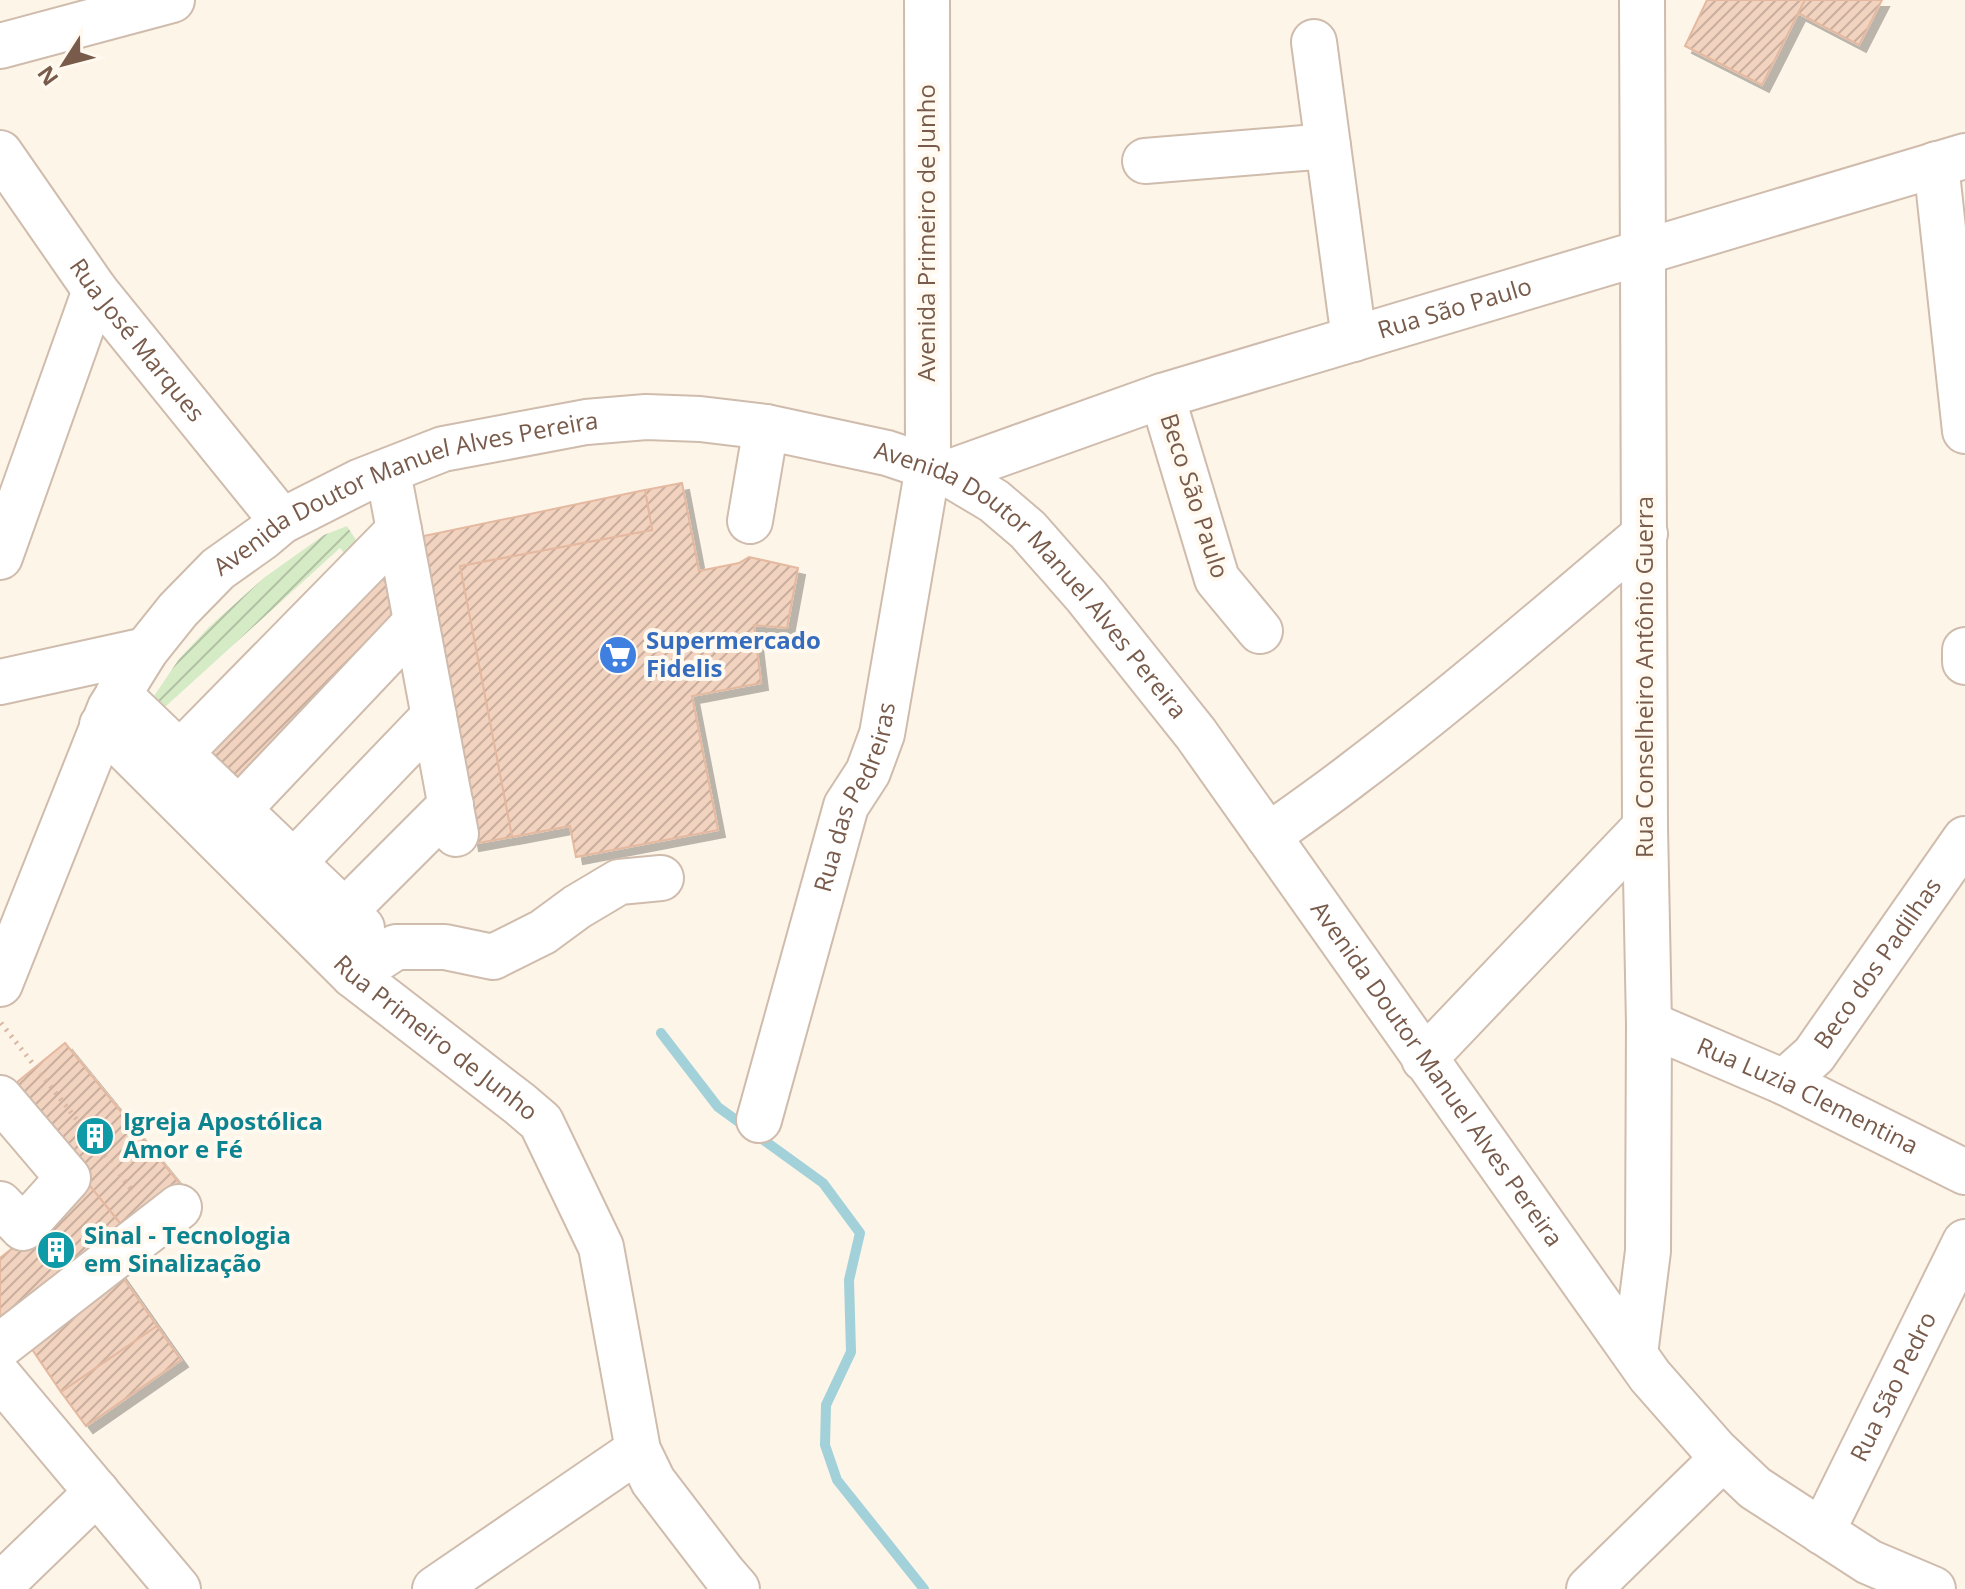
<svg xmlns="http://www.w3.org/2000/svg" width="1965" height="1589" font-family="'Open Sans',sans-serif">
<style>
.garden{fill:url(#garden-furrows)}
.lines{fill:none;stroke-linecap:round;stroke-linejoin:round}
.stream{stroke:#a2d1d9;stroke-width:10}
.building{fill:url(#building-hatch);stroke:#e5b9a0;stroke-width:2;filter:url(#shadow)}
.minor-casing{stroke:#cfbcad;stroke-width:48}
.path{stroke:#d8b6a2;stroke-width:5;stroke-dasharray:2 6;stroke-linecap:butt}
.minor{stroke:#fff;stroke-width:44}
.labels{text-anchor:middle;stroke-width:8;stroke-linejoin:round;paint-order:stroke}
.street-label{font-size:24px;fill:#785b4b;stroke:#fff9ef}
.shop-label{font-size:24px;font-weight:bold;fill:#366cbe;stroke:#fff9ef;text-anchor:start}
.culture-label{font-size:24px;font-weight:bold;fill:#0d838f;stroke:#fff9ef;text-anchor:start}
</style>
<defs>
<pattern id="garden-furrows" width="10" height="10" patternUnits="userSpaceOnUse" patternTransform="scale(2)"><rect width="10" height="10" fill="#d5ebc6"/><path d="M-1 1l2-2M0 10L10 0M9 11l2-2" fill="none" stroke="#b2c1a3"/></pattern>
<pattern id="building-hatch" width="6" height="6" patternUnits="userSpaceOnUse" patternTransform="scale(2)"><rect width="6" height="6" fill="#f2d3c0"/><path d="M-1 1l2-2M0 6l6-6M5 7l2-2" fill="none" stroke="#c9ae9e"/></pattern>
<filter id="shadow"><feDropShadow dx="7" dy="7" stdDeviation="0" flood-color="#0004"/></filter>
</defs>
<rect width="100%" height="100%" fill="#fdf5e8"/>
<path class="garden" d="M347,526L361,548L349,559L340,548L165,707L154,696L179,659L209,627L265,577L324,535Z"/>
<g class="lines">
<path class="stream" d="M661,1033L718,1107L823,1183L860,1233L849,1280L851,1352L826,1405L825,1445L837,1480L924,1589"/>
</g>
<g class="building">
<path d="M1707,0H1805L1762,85L1685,46Z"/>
<path d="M1805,0H1882L1859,45L1798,13Z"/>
<path d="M682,483L699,571L739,563L749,557L798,568L787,628L754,625L761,683L692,696L718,830L576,857L570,826L512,837L460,566L652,530L645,490Z"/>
<path d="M645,490L652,530L460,566L512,837L472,844L419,537Z"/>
<path d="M374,571L407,603L229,786L196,755Z"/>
<path d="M65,1043L180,1184L125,1229L10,1088Z"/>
<path d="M90,1186L126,1231L9,1325L0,1314V1258Z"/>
<path d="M119,1272L157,1326L61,1392L25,1339Z"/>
<path d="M157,1326L181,1360L86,1426L61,1392Z"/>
</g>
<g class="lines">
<defs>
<g id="minor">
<path d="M1314,42L1354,339"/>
<path d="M0,46L172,0"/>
<path id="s1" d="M0,153L95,290L282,521"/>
<path d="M1145,161L1328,146"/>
<path d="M1936,164L1965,431"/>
<path d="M1162,396L1217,579L1260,631"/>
<path id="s2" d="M947,473L1162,396L1965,156"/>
<path d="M750,521L766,427"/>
<path d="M399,530L456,834"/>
<path d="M0,557L95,290"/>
<path d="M1965,650V662"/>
<path d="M0,682L146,650"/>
<path d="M118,694L362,928"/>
<path id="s3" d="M102,725L353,975L520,1104L541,1122L601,1247L638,1450L653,1481L724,1574L737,1589"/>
<path d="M180,753L399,530L388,472"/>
<path d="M239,809L416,622"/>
<path d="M1268,836C1296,816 1325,796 1352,775C1453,699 1548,616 1645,534"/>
<path d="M294,862L434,716"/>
<path d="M345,911L451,805"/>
<path d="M353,975L396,947H445L493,957L543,932L577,907L619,882L661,878"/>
<path id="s4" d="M0,984L110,708L146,650L178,610L218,569L263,537L282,521L361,481L443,449L586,422L646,417L700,419L766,427L887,453L947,473L994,501L1028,530L1086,596L1196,734L1650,1376L1716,1451L1755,1488L1869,1562L1933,1589"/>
<path id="s5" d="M1649,1024L1784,1082L1965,1172"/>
<path d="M1424,1059L1645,827"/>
<path id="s6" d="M1784,1082L1814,1055L1965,839"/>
<path d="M0,1098L68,1178L23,1228L0,1204"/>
<path id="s7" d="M759,1120L846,806L868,772L882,734L928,467L927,0"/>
<path d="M0,1346L179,1207"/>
<path d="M1635,1354L1648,1251L1649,1024L1645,827L1642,0"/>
<path d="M0,1377L178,1589"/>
<path id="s8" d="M1822,1532L1965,1242"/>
<path d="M0,1586L97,1492"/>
<path d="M435,1589L638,1450"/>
<path d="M1589,1589L1723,1458"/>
</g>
</defs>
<use href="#minor" class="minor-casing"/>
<path class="path" d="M1,1023L131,1189"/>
<use href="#minor" class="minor"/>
</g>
<defs>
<symbol id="supermarket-disc" viewBox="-11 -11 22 22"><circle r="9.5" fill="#3f7fe0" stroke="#fff9ef"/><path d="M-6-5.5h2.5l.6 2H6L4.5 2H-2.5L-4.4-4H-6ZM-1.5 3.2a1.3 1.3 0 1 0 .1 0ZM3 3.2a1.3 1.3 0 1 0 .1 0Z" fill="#fff"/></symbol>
<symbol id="building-disc" viewBox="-11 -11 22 22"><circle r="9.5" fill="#0f9aa8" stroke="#fff9ef"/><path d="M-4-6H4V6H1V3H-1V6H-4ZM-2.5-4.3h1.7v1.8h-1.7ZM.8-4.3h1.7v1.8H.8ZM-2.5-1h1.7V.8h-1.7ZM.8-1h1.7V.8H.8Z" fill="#fff"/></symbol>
</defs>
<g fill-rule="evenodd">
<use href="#supermarket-disc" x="596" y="633" width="44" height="44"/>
<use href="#building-disc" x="73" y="1114" width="44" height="44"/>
<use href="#building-disc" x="34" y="1228" width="44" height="44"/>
</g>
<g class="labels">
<g class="street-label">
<text transform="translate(927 233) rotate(-90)" y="8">Avenida Primeiro de Junho</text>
<text dy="8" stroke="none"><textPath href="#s2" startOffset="534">Rua São Paulo</textPath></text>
<text dy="8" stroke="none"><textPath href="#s1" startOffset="232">Rua José Marques</textPath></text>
<text transform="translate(1194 496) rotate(72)" y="8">Beco São Paulo</text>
<text dy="8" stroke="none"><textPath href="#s4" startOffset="680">Avenida Doutor Manuel Alves Pereira</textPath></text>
<text dy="8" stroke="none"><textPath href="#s4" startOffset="1376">Avenida Doutor Manuel Alves Pereira</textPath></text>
<text transform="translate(1645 677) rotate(-90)" y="8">Rua Conselheiro Antônio Guerra</text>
<text dy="8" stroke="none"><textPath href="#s7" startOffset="338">Rua das Pedreiras</textPath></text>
<text dy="8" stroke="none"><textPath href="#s6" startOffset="152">Beco dos Padilhas</textPath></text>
<text dy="8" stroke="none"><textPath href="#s3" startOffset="458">Rua Primeiro de Junho</textPath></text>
<text dy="8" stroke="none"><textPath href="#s4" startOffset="2024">Avenida Doutor Manuel Alves Pereira</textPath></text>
<text dy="8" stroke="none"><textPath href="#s5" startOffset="174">Rua Luzia Clementina</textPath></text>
<text dy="8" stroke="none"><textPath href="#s8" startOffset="162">Rua São Pedro</textPath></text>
</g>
<g class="shop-label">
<text x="646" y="649">Supermercado<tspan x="646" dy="28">Fidelis</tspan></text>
</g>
<g class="culture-label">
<text x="123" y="1130">Igreja Apostólica<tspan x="123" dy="28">Amor e Fé</tspan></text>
<text x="84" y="1244">Sinal - Tecnologia<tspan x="84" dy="28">em Sinalização</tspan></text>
</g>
</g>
<g transform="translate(64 64) rotate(234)" stroke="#fff9ef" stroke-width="6" paint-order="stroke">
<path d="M0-6L14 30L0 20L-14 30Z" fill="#785b4b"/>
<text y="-12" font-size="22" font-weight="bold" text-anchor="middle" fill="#785b4b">N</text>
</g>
</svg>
